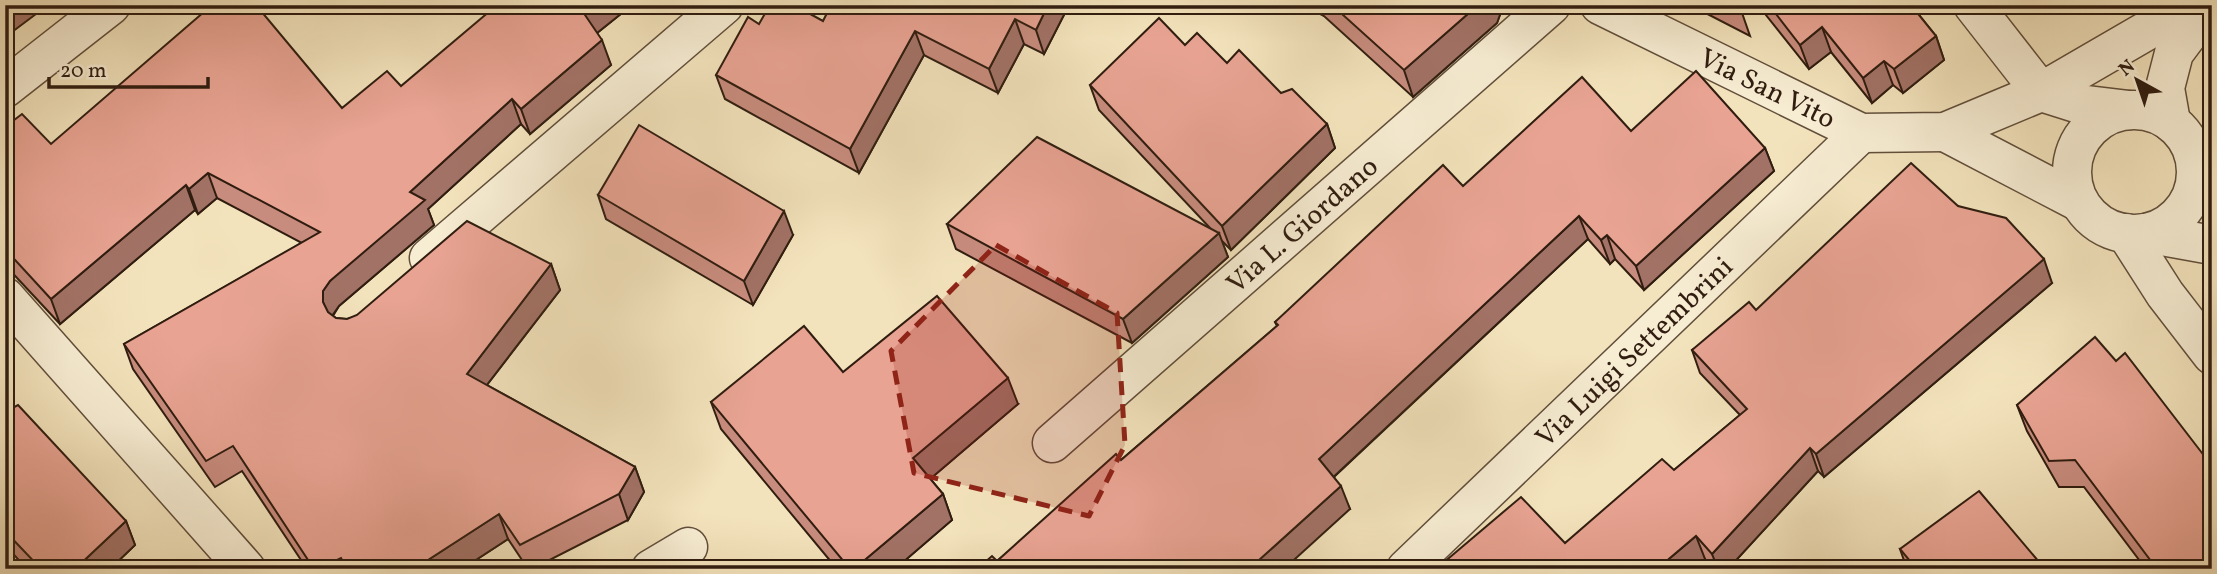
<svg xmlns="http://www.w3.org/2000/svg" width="2217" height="574" font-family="Vollkorn,serif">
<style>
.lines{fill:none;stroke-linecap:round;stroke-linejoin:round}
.minor-casing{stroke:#614e3b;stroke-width:41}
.minor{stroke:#f7edd3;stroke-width:38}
.wall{fill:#c88c7e;stroke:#301d10;stroke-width:2}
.shaded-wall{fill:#a27266;stroke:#301d10;stroke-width:2}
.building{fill:#e8a392;stroke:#301d10;stroke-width:2}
.marked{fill:#8f2418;fill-opacity:0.2;stroke:#8f2418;stroke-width:5;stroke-dasharray:14 9;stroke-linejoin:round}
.labels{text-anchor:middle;stroke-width:5;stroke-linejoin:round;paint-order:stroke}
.street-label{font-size:28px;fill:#301d10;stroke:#f7edd3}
</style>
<rect width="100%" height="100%" fill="#f3e3bc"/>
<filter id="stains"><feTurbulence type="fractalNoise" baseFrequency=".00286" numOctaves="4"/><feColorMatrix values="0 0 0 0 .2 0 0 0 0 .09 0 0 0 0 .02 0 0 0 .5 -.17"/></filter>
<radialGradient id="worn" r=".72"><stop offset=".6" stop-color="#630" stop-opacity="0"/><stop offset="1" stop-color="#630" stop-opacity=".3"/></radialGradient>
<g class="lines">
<defs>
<g id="minor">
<path id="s1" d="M1600,5L1861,133L1945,132L2041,92L2191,5"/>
<path d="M1973,5L2041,92L2079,104L2129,110"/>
<path d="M5,88L111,5"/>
<circle cx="2134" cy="172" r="62"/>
<path d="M2171,122L2165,88L2174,53L2210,5"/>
<path d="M1945,132L2079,202"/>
<path d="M2126,233L2165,294L2212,355"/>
<path d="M2145,233L2212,245"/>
<path d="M429,258L724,5"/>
<path d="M5,297L246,569"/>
<path id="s2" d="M1052,443L1551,5"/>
<path d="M651,569L688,547"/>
<path id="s3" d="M1406,569L1861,133"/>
</g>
</defs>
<use href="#minor" class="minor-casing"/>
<use href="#minor" class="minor"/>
</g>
<g class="wall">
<path d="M632,5L597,33L611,65L530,134L521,124L428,209L434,225L339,306L333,316L336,318L347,319L551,264L560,290L487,385L635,467L644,492L628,520L532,569H528L508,539L462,569H307L242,471L215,487L133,369L124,344L302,243L217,198L198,214L195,210L60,324L5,265V127L51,144L342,108Z"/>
<path d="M1069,5L1044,54L1024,44L998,93L924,55L859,173L725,99L716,75L759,24L823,21Z"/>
<path d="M1304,5H1499L1501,12L1497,23L1413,97L1324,16Z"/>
<path d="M1690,5H1737L1741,10L1750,36Z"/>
<path d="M1758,5H1911L1936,36L1944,60L1903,93L1893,85L1872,103L1831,52L1809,69Z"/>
<path d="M1185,45L1227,63L1281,93L1327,124L1335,148L1231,250L1221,240L1228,257L1132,343L956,249L947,224L1210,228L1099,110L1090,85Z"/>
<path d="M1631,131L1765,148L1774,171L1644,290L1615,259L1610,264L1588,239L1334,477L1350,509L997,561L1121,460L1277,326L1275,322L1463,186Z"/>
<path d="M598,195L793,235L753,305L606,219Z"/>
<path d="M1958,206L2052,283L1824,477L1818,471L1728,569H1713L1705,559L1565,543L1674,470L1740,415L1700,373L1692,350L1756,310Z"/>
<path d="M2116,361L2212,569H2146L2084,487H2059L2027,431L2017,405Z"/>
<path d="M843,372L1018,404L930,479L943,494L952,520L895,569H837L721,429L711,402Z"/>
<path d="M5,412L126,521L135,545L110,569H27L5,545Z"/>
<path d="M1900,549L2045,569H1907Z"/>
</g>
<g class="shaded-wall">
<path d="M48,5L8,35L5,28V6Z"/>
<path d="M591,5H632L592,37L583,12Z"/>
<path d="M1048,5H1069L1044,54L1036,30Z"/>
<path d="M1478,5H1499L1501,12L1497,23L1413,97L1404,70Z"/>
<path d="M1015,19L1024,44L998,93L989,69Z"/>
<path d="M1822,27L1831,52L1809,69L1800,45Z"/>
<path d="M915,31L924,55L859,173L850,149Z"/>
<path d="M1936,36L1944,60L1903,93L1894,69Z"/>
<path d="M602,40L611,65L530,134L521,109Z"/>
<path d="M1884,61L1893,85L1872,103L1863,78Z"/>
<path d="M512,99L521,124L428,209L434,225L339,306L332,316V328L323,302V291L330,281L410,192Z"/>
<path d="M1327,124L1335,148L1231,250L1222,226Z"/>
<path d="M1765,148L1774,171L1644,290L1636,266Z"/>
<path d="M208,173L217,198L198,214L189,189Z"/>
<path d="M186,185L195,210L60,324L51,299Z"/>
<path d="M784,211L793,235L753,305L744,281Z"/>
<path d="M1579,216L1588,239L1327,483L1319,459Z"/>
<path d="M1219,233L1228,257L1132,343L1123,319Z"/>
<path d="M1607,235L1615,259L1610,264L1601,240Z"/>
<path d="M2044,259L2052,283L1824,477L1816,454Z"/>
<path d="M551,264L560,290L476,399L467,374Z"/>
<path d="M1008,378L1018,404L923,485L913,458Z"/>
<path d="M1810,448L1818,471L1728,569H1718L1712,554Z"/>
<path d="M635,467L644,492L628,520L619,494Z"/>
<path d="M1341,486L1350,509L1284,569H1249Z"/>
<path d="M943,494L952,520L895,569H854Z"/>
<path d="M499,514L508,539L462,569H414Z"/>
<path d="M126,521L135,545L110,569H75Z"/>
<path d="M1696,536L1705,559L1693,569H1657Z"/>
</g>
<g class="building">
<path d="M212,5H256L342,108L387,71L401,86L497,5H591L583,12L602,40L521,109L512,99L410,192L425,200L330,281L323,291V302L328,312L336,318L347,319L357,315L467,221L551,264L467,374L635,467L619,494L520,545L499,514L414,569H347L341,558L318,569H314L233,446L206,461L124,344L320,232L208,173L189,189L186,185L51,299L5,249V127L22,114L51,144Z"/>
<path d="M770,5H794L823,21L831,5H1048L1036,30L1015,19L989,69L915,31L850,149L716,75L748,17L759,24Z"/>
<path d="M1332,5H1478L1404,70Z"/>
<path d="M1769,5H1911L1936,36L1894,69L1884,61L1863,78L1822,27L1800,45Z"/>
<path d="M1159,18L1185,45L1197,33L1227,63L1239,50L1281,93L1292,89L1327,124L1222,226L1090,85Z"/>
<path d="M1696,71L1765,148L1636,266L1607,235L1601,240L1579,216L1319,459L1341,486L1249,569H977L992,556L997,561L1116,454L1121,460L1278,325L1275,322L1443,165L1463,186L1582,77L1631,131Z"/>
<path d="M639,125L784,211L744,281L598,195Z"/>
<path d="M1037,137L1219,233L1123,319L947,224Z"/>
<path d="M1911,163L1958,206L2006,218L2044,259L1816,454L1810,448L1712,554L1696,536L1657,569H1436L1521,497L1565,543L1662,459L1674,470L1747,409L1692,350L1749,302L1756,310Z"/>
<path d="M937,296L1008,378L913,458L943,494L854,569H850L711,402L804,326L843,372Z"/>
<path d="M2095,337L2116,361L2125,353L2212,466V569H2157L2075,460L2049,461L2017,405Z"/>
<path d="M18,405L126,521L75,569H41L5,531V412Z"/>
<path d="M1979,491L2045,569H1912L1915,567L1900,549Z"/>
</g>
<path class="marked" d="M996,245L1117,313L1125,445L1089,516L914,473L891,351Z"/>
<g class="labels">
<g class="street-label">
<text dy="10" stroke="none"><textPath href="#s1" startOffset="187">Via San Vito</textPath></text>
<text dy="10" stroke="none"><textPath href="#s2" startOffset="332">Via L. Giordano</textPath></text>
<text dy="10" stroke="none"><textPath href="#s3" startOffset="315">Via Luigi Settembrini</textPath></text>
</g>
</g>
<rect width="2217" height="574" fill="none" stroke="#f3e3bc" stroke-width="28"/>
<rect x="7" y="7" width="2203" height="560" fill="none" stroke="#301d10" stroke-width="3.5"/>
<rect x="14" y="14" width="2189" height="546" fill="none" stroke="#301d10" stroke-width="2"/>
<g transform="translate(2137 80) rotate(320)" stroke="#f7edd3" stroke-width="5" paint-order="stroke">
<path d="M0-5L12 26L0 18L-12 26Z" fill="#301d10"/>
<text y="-10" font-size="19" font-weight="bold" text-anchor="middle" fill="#301d10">N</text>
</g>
<path d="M49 77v10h159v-10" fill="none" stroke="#301d10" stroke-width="3.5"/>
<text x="60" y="77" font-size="21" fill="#301d10" stroke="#f7edd3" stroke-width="5" paint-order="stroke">20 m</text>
<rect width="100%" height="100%" filter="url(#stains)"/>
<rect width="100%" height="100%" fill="url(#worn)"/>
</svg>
